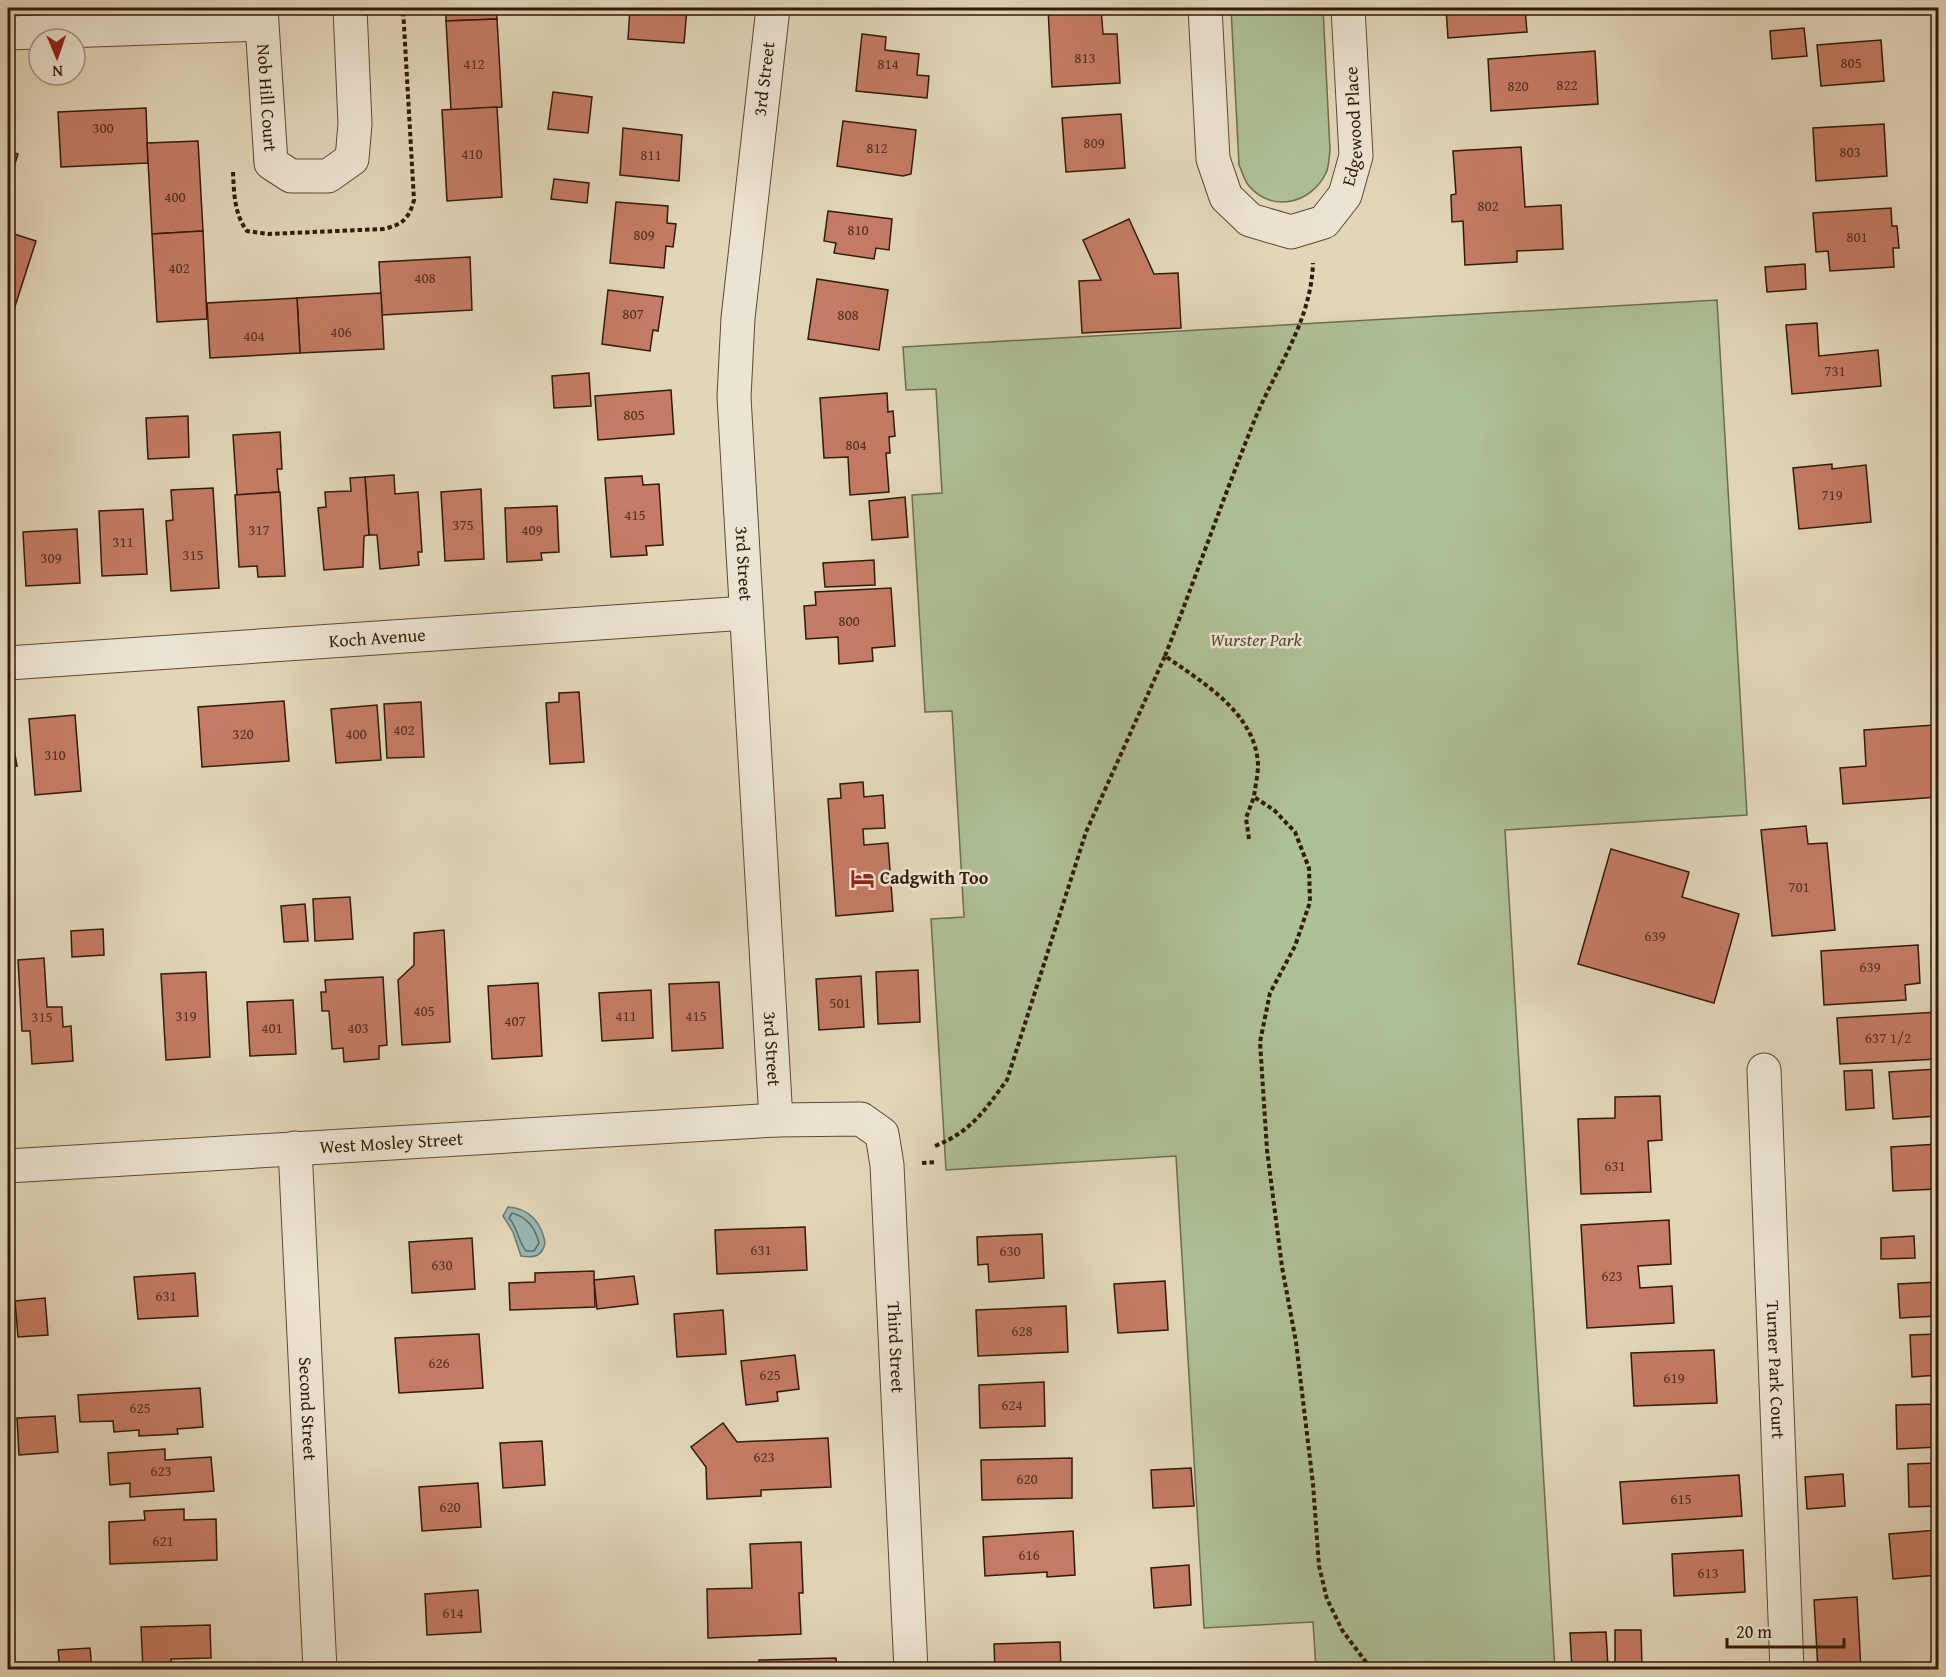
<svg xmlns="http://www.w3.org/2000/svg" width="1946" height="1677" font-family="'Gentium Book Plus',serif">
<style>
.green{fill:#adbf94;stroke:#6f6d4d;stroke-width:1.5}
.water{fill:#95b8b4;stroke:#6d796e;stroke-width:1.5}
.lines{fill:none;stroke-linecap:round;stroke-linejoin:round}
.shore{stroke:#636a5d;stroke-width:1.5}
.building{fill:#c57b65;stroke:#311b06;stroke-width:1.5}
.street-casing{stroke:#5d4a33;stroke-width:35}
.path{stroke:#311b06;stroke-width:4;stroke-dasharray:4.5 3;stroke-linecap:butt}
.street{stroke:#ece4d2;stroke-width:33}
.labels{text-anchor:middle;stroke-width:5;stroke-linejoin:round;paint-order:stroke}
.number-label{font-size:15px;fill:#56331e}
.street-label{font-size:18px;fill:#311b06;stroke:#ece4d2}
.park-label{font-size:18px;font-style:italic;fill:#564c31;stroke:#ece4d2}
.poi-label{font-size:18px;font-weight:bold;fill:#311b06;stroke:#ece4d2;text-anchor:start}
</style>
<rect width="100%" height="100%" fill="#e2d6b9"/>
<filter id="stains"><feTurbulence type="fractalNoise" baseFrequency=".00333" numOctaves="4"/><feColorMatrix values="0 0 0 0 .2 0 0 0 0 .09 0 0 0 0 .02 0 0 0 .5 -.17"/></filter>
<radialGradient id="worn" r=".72"><stop offset=".6" stop-color="#630" stop-opacity="0"/><stop offset="1" stop-color="#630" stop-opacity=".3"/></radialGradient>
<g class="green">
<path d="M1231,8H1323L1330,150C1329,158 1329,167 1326,173C1311,204 1272,213 1249,186C1244,180 1242,171 1239,165Z"/>
<path d="M1717,300L1747,815L1505,830L1555,1669H1316L1313,1622L1204,1628L1176,1156L946,1170L931,919L964,917L952,711L925,712L912,495L942,493L936,389L906,390L903,347Z"/>
</g>
<path class="water" d="M508,1207C530,1208 542,1224 545,1243C542,1257 534,1258 521,1256L513,1232L503,1216Z"/>
<g class="lines">
<path class="shore" d="M512,1213C527,1217 535,1227 539,1243L534,1251H526C518,1241 518,1228 509,1218Z"/>
</g>
<g class="building">
<path d="M446,8H496L497,19L446,21Z"/>
<path d="M630,8H687L684,43L628,39Z"/>
<path d="M1048,8H1101L1103,34H1117L1120,83L1052,87Z"/>
<path d="M1446,8H1525L1527,32L1448,38Z"/>
<path d="M1829,8H1881V10L1830,12Z"/>
<path d="M497,19L502,107L451,110L446,21Z"/>
<path d="M1804,28L1807,56L1772,59L1770,31Z"/>
<path d="M862,34L886,37L885,50L919,54L917,75L929,76L927,98L856,91Z"/>
<path d="M1881,40L1884,81L1821,86L1817,45Z"/>
<path d="M1595,51L1598,104L1491,111L1488,59Z"/>
<path d="M553,92L592,97L588,133L548,129Z"/>
<path d="M497,107L502,197L447,201L442,110Z"/>
<path d="M146,108L148,163L61,167L58,112Z"/>
<path d="M1121,114L1125,168L1066,172L1062,118Z"/>
<path d="M843,121L916,130L911,174L903,176L837,166Z"/>
<path d="M1884,124L1887,176L1816,181L1813,128Z"/>
<path d="M623,128L682,135L679,181L620,175Z"/>
<path d="M198,141L203,231L152,234L147,143Z"/>
<path d="M1521,147L1525,207L1561,205L1563,249L1517,251V262L1465,265L1463,221L1452,222L1451,195L1456,194L1453,151Z"/>
<path d="M8,151L18,154L8,186Z"/>
<path d="M554,179L589,183L587,203L551,199Z"/>
<path d="M616,202L668,206L667,223L676,224L673,247L666,246L664,268L610,263Z"/>
<path d="M1891,208L1892,226H1897L1899,248H1893L1894,267L1830,271L1828,251L1816,252L1813,213Z"/>
<path d="M828,211L892,219L889,250L876,248L874,259L834,253L836,243L824,241Z"/>
<path d="M1129,219L1154,274L1178,273L1181,328L1082,333L1079,281L1101,280L1083,240Z"/>
<path d="M203,231L207,319L157,322L152,234Z"/>
<path d="M8,232L36,241L8,328Z"/>
<path d="M470,257L472,310L382,315L379,262Z"/>
<path d="M1805,264L1806,289L1767,292L1765,267Z"/>
<path d="M817,279L888,290L879,350L808,339Z"/>
<path d="M608,290L663,297L658,331L653,330L650,351L602,344Z"/>
<path d="M381,293L384,349L300,353L297,298Z"/>
<path d="M297,298L300,353L210,358L207,303Z"/>
<path d="M1817,323L1819,356L1878,350L1881,386L1792,394L1786,325Z"/>
<path d="M589,373L591,406L554,408L552,376Z"/>
<path d="M671,390L674,434L598,440L595,396Z"/>
<path d="M887,393L888,412L893,411L895,436L889,437L890,453H886L889,492L850,495L848,457L824,458L820,398Z"/>
<path d="M188,416L189,457L148,459L146,418Z"/>
<path d="M280,432L282,469H277L279,492L237,495L233,435Z"/>
<path d="M1832,464V469L1866,465L1871,522L1799,529L1793,468Z"/>
<path d="M394,475L395,494L418,492L422,552H418L419,565L380,569L377,535H369L365,477Z"/>
<path d="M642,476L643,485L659,484L663,545L646,546L647,555L611,557L605,478Z"/>
<path d="M365,477L369,535L364,536L363,567L324,570L318,508L326,507L325,492L351,491L350,478Z"/>
<path d="M213,488L219,588L171,591L166,521L173,520L171,490Z"/>
<path d="M481,489L484,559L445,561L441,492Z"/>
<path d="M280,492L285,576L258,577L257,566L239,567L235,495Z"/>
<path d="M905,497L908,537L872,540L869,501Z"/>
<path d="M557,506L559,552L541,553L542,560L507,562L505,508Z"/>
<path d="M143,509L147,574L102,576L99,511Z"/>
<path d="M77,529L80,583L26,586L23,532Z"/>
<path d="M874,560L875,585L825,587L823,563Z"/>
<path d="M891,588L895,646L872,648L873,661L839,664L838,637L806,639L804,606L816,605L815,592Z"/>
<path d="M579,692L584,762L550,764L546,703L559,702V693Z"/>
<path d="M284,701L289,761L202,767L198,707Z"/>
<path d="M421,702L424,757L387,758L384,704Z"/>
<path d="M377,705L381,760L336,763L331,709Z"/>
<path d="M75,715L81,791L35,795L29,719Z"/>
<path d="M1934,725L1938,797L1843,804L1840,768L1866,766L1864,730Z"/>
<path d="M11,733L17,766L8,767V734Z"/>
<path d="M863,782L864,797L883,795L885,828L863,829L864,845L888,843L893,911L836,916L828,799L841,798L840,784Z"/>
<path d="M1806,826L1808,844L1827,843L1835,930L1772,936L1761,830Z"/>
<path d="M1611,849L1689,872L1682,897L1739,914L1714,1003L1578,964Z"/>
<path d="M350,897L353,939L315,941L313,899Z"/>
<path d="M305,904L308,941L284,942L281,906Z"/>
<path d="M103,929L104,955L72,957L71,931Z"/>
<path d="M444,930L450,1042L402,1045L398,980L414,965V933Z"/>
<path d="M1918,945L1920,983L1905,985L1906,1000L1824,1005L1821,951Z"/>
<path d="M44,958L47,1007H62L63,1027L71,1026L73,1061L32,1064L30,1031H22L18,960Z"/>
<path d="M918,970L920,1022L878,1024L876,972Z"/>
<path d="M206,972L210,1057L166,1060L161,974Z"/>
<path d="M861,976L864,1027L819,1030L816,979Z"/>
<path d="M383,977L387,1045L379,1046V1059L344,1062L343,1048L332,1049L329,1011H322L321,992H326L325,980Z"/>
<path d="M719,982L723,1048L672,1051L669,984Z"/>
<path d="M538,983L542,1056L492,1059L488,986Z"/>
<path d="M651,990L653,1038L602,1041L599,993Z"/>
<path d="M293,1000L296,1054L250,1056L247,1002Z"/>
<path d="M1938,1012V1059L1840,1064L1837,1018Z"/>
<path d="M1938,1069V1116L1893,1119L1889,1072Z"/>
<path d="M1872,1070L1874,1108L1846,1110L1844,1071Z"/>
<path d="M1660,1096L1662,1140L1648,1141L1651,1192L1581,1194L1578,1119L1615,1118V1097Z"/>
<path d="M1938,1144V1189L1893,1191L1891,1147Z"/>
<path d="M1669,1220L1671,1264L1638,1266L1640,1288L1672,1286L1674,1323L1587,1328L1581,1225Z"/>
<path d="M805,1227L807,1270L717,1274L715,1230Z"/>
<path d="M1042,1234L1044,1278L989,1282L988,1264L978,1265L977,1237Z"/>
<path d="M1914,1236L1915,1258L1881,1259V1238Z"/>
<path d="M472,1238L475,1289L412,1293L409,1242Z"/>
<path d="M594,1271L595,1307L510,1310L509,1283L535,1282V1273Z"/>
<path d="M195,1273L198,1316L138,1319L134,1277Z"/>
<path d="M634,1276L638,1304L597,1309L594,1280Z"/>
<path d="M1165,1281L1168,1330L1118,1333L1114,1284Z"/>
<path d="M1938,1282V1316L1900,1318L1898,1284Z"/>
<path d="M45,1298L48,1335L18,1337L15,1301Z"/>
<path d="M1066,1306L1068,1352L978,1356L976,1310Z"/>
<path d="M723,1310L726,1354L677,1357L674,1314Z"/>
<path d="M479,1334L483,1388L399,1393L395,1338Z"/>
<path d="M1938,1334V1375L1912,1377L1910,1335Z"/>
<path d="M1714,1350L1717,1403L1634,1406L1631,1353Z"/>
<path d="M795,1355L799,1389L777,1392L778,1401L746,1405L741,1361Z"/>
<path d="M1044,1382L1045,1426L980,1428L979,1385Z"/>
<path d="M200,1388L203,1427L177,1429L178,1434L139,1436V1430L114,1432L113,1421L80,1422L78,1395Z"/>
<path d="M1938,1404V1447L1897,1449L1896,1405Z"/>
<path d="M55,1416L58,1452L19,1455L17,1418Z"/>
<path d="M723,1423L737,1442L828,1438L831,1487L761,1490V1496L707,1499L706,1467L691,1447Z"/>
<path d="M542,1441L545,1485L503,1488L500,1443Z"/>
<path d="M165,1449V1460L211,1457L214,1491L130,1497V1483L110,1485L108,1453Z"/>
<path d="M1072,1458V1498L982,1500L981,1460Z"/>
<path d="M1938,1463V1506L1909,1507L1908,1464Z"/>
<path d="M1191,1468L1194,1506L1153,1508L1151,1470Z"/>
<path d="M1843,1474L1845,1506L1807,1509L1805,1477Z"/>
<path d="M1739,1475L1742,1516L1623,1524L1620,1482Z"/>
<path d="M478,1483L481,1527L422,1531L419,1487Z"/>
<path d="M184,1509V1520L216,1519L217,1560L110,1564L109,1522L145,1520L144,1511Z"/>
<path d="M1938,1530V1575L1893,1579L1889,1534Z"/>
<path d="M1073,1531L1075,1575L1047,1577V1572L985,1576L983,1537Z"/>
<path d="M801,1542L803,1593H799L801,1634L708,1638L707,1589L752,1588L750,1544Z"/>
<path d="M1743,1550L1745,1592L1674,1596L1672,1554Z"/>
<path d="M1189,1565L1191,1605L1154,1608L1151,1568Z"/>
<path d="M478,1590L481,1632L427,1635L425,1594Z"/>
<path d="M1857,1597L1861,1670H1818L1814,1600Z"/>
<path d="M210,1625L211,1658L171,1659L172,1668L143,1669L141,1627Z"/>
<path d="M1615,1630H1641L1642,1666H1615Z"/>
<path d="M1606,1632L1608,1667L1572,1670L1570,1633Z"/>
<path d="M1060,1642L1061,1670H995L994,1644Z"/>
<path d="M90,1648L92,1670H60L58,1650Z"/>
<path d="M836,1658L837,1670H759V1660Z"/>
</g>
<g class="lines">
<defs>
<g id="street">
<path id="s1" d="M261,8L271,163L291,176H328L352,159L355,124L350,8"/>
<path id="s2" d="M773,8L738,318L734,397L776,1120"/>
<path id="s3" d="M1205,8L1213,159L1226,197L1250,220L1291,232L1324,222L1345,195L1356,156L1348,8"/>
<path d="M8,33L260,24"/>
<path id="s4" d="M8,663L746,613"/>
<path id="s5" d="M1764,1070L1787,1670"/>
<path id="s6" d="M295,1148L320,1670"/>
<path id="s7" d="M8,1166L776,1120L861,1119L882,1134L887,1165L911,1670"/>
</g>
</defs>
<use href="#street" class="street-casing"/>
<g class="path">
<path d="M233,172C234,192 234,214 247,231L268,234L383,229C402,225 409,219 414,200L403,8"/>
<path d="M1165,656C1195,579 1222,501 1253,424C1274,370 1311,324 1313,263"/>
<path d="M1249,839L1246,818L1254,797"/>
<path d="M935,1146C972,1131 984,1111 1007,1080L1086,832L1165,656C1202,682 1256,713 1258,765C1258,775 1255,787 1254,797L1274,810L1295,832L1309,868L1310,902L1295,946L1270,993L1260,1042L1267,1150L1282,1267L1296,1342L1313,1484L1319,1566L1327,1599L1342,1630L1372,1670"/>
<path d="M922,1163L936,1162"/>
</g>
<use href="#street" class="street"/>
</g>
<defs>
<symbol id="hotel-bare" viewBox="-9 -9 18 18"><path d="M-6-4.5h1.5V1H6V5H4.5V3h-9V5H-6ZM-4 0a1.8 1.8 0 1 1 3.6 0ZM.5 0V-2.5h3Q6-2.5 6 0Z" fill="#8f2418" stroke="#ece4d2" stroke-width="2.5" paint-order="stroke"/></symbol>
</defs>
<g fill-rule="evenodd">
<use href="#hotel-bare" x="846" y="862" width="33" height="33"/>
</g>
<g class="labels">
<g class="number-label">
<text x="1085" y="63">813</text>
<text x="1851" y="68">805</text>
<text x="474" y="69">412</text>
<text x="888" y="69">814</text>
<text x="1567" y="90">822</text>
<text x="1518" y="91">820</text>
<text x="103" y="133">300</text>
<text x="1094" y="148">809</text>
<text x="877" y="153">812</text>
<text x="1850" y="157">803</text>
<text x="472" y="159">410</text>
<text x="651" y="160">811</text>
<text x="175" y="202">400</text>
<text x="1488" y="211">802</text>
<text x="858" y="235">810</text>
<text x="644" y="240">809</text>
<text x="1857" y="242">801</text>
<text x="179" y="273">402</text>
<text x="425" y="283">408</text>
<text x="633" y="319">807</text>
<text x="848" y="320">808</text>
<text x="341" y="337">406</text>
<text x="254" y="341">404</text>
<text x="1835" y="376">731</text>
<text x="634" y="420">805</text>
<text x="856" y="450">804</text>
<text x="1832" y="500">719</text>
<text x="635" y="520">415</text>
<text x="463" y="530">375</text>
<text x="259" y="535">317</text>
<text x="532" y="535">409</text>
<text x="123" y="547">311</text>
<text x="193" y="560">315</text>
<text x="51" y="563">309</text>
<text x="849" y="626">800</text>
<text x="404" y="735">402</text>
<text x="243" y="739">320</text>
<text x="356" y="739">400</text>
<text x="55" y="760">310</text>
<text x="1799" y="892">701</text>
<text x="1655" y="941">639</text>
<text x="1870" y="972">639</text>
<text x="840" y="1008">501</text>
<text x="424" y="1016">405</text>
<text x="186" y="1021">319</text>
<text x="626" y="1021">411</text>
<text x="696" y="1021">415</text>
<text x="42" y="1022">315</text>
<text x="515" y="1026">407</text>
<text x="272" y="1033">401</text>
<text x="358" y="1033">403</text>
<text x="1888" y="1043">637 1/2</text>
<text x="1615" y="1171">631</text>
<text x="761" y="1255">631</text>
<text x="1010" y="1256">630</text>
<text x="442" y="1270">630</text>
<text x="1612" y="1281">623</text>
<text x="166" y="1301">631</text>
<text x="1022" y="1336">628</text>
<text x="439" y="1368">626</text>
<text x="770" y="1380">625</text>
<text x="1674" y="1383">619</text>
<text x="1012" y="1410">624</text>
<text x="140" y="1413">625</text>
<text x="764" y="1462">623</text>
<text x="161" y="1476">623</text>
<text x="1027" y="1484">620</text>
<text x="1681" y="1504">615</text>
<text x="450" y="1512">620</text>
<text x="163" y="1546">621</text>
<text x="1029" y="1560">616</text>
<text x="1708" y="1578">613</text>
<text x="453" y="1618">614</text>
</g>
<g class="street-label">
<text transform="translate(764 79) rotate(-83)" y="6">3rd Street</text>
<text dy="6" stroke="none"><textPath href="#s1" startOffset="90">Nob Hill Court</textPath></text>
<text dy="6" stroke="none"><textPath href="#s3" startOffset="406">Edgewood Place</textPath></text>
<text dy="6" stroke="none"><textPath href="#s2" startOffset="558">3rd Street</textPath></text>
<text dy="6" stroke="none"><textPath href="#s4" startOffset="370">Koch Avenue</textPath></text>
<text dy="6" stroke="none"><textPath href="#s2" startOffset="1044">3rd Street</textPath></text>
<text dy="6" stroke="none"><textPath href="#s7" startOffset="384">West Mosley Street</textPath></text>
<text dy="6" stroke="none"><textPath href="#s7" startOffset="1094">Third Street</textPath></text>
<text dy="6" stroke="none"><textPath href="#s5" startOffset="300">Turner Park Court</textPath></text>
<text dy="6" stroke="none"><textPath href="#s6" startOffset="261">Second Street</textPath></text>
</g>
<g class="park-label">
<text x="1256" y="646">Wurster Park</text>
</g>
<g class="poi-label">
<text x="880" y="884">Cadgwith Too</text>
</g>
</g>
<rect width="1946" height="1677" fill="none" stroke="#e2d6b9" stroke-width="30"/>
<rect x="9" y="9" width="1928" height="1659" fill="none" stroke="#311b06" stroke-width="3"/>
<rect x="15" y="15" width="1916" height="1647" fill="none" stroke="#311b06" stroke-width="1.5"/>
<g transform="translate(57 57) rotate(178)"><circle r="28" fill="#ece4d2" stroke="#a19480" stroke-width="1.5"/>
<path d="M0-4.5L10 22L0 15L-10 22Z" fill="#8f2418"/>
<text y="-9" font-size="16" font-weight="bold" text-anchor="middle" fill="#311b06">N</text>
</g>
<path d="M1727 1638v9h117v-9" fill="none" stroke="#311b06" stroke-width="3"/>
<text x="1736" y="1638" font-size="18" fill="#311b06" stroke="#ece4d2" stroke-width="4.5" paint-order="stroke">20 m</text>
<rect width="100%" height="100%" filter="url(#stains)"/>
<rect width="100%" height="100%" fill="url(#worn)"/>
</svg>
